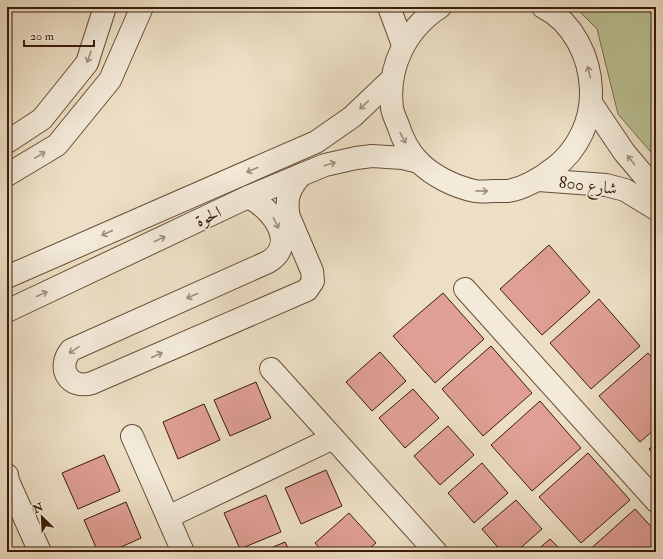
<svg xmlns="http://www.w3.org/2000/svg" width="663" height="559" font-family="'IM FELL Double Pica',Amiri,serif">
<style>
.green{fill:#bac194;stroke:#7a6e4e}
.building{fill:#df9f94;stroke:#3a1c08}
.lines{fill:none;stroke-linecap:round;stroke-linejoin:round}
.minor-casing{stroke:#674d37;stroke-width:24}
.minor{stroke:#f3ead9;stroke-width:22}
.oneway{stroke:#a08d7b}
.labels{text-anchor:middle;stroke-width:3.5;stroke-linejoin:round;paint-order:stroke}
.street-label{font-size:17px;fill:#3a1c08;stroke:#f3ead9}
</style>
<rect width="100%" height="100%" fill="#eddfc5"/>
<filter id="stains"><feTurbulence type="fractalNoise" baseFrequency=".005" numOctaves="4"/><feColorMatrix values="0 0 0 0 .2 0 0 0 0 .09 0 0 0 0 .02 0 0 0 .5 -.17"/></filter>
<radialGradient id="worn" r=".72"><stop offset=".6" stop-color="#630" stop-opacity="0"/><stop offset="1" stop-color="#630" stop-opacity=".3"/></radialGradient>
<path class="green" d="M575,7H656V158L618,114L597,29Z"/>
<g class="building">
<path d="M549,245L590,292L542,335L500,289Z"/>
<path d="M443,293L484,339L435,383L393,336Z"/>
<path d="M599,299L640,346L591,389L550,343Z"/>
<path d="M491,346L532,393L483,436L442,389Z"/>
<path d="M380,352L406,381L372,411L346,382Z"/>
<path d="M648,353L656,362V428L640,442L599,396Z"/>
<path d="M256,382L271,418L230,436L214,400Z"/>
<path d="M413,389L439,418L405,448L379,418Z"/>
<path d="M540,401L581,448L532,491L491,445Z"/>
<path d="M204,404L220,440L178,459L163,422Z"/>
<path d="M448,426L474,455L440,485L414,456Z"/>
<path d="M656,443V457L649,449Z"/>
<path d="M588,453L630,500L581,543L539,497Z"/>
<path d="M104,455L120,491L78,509L62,473Z"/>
<path d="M482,463L508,493L474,523L448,493Z"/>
<path d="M326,470L342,506L301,524L285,488Z"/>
<path d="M266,495L281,532L240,549L224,513Z"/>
<path d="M516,500L542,529L516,552H502L482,529Z"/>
<path d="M126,502L141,538L110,552H98L84,520Z"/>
<path d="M635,509L656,532V552H587Z"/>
<path d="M349,513L376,543L365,552H323L315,543Z"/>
<path d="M550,539L563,552H535Z"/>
<path d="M285,542L290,552H261Z"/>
</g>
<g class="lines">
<defs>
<g id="minor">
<path d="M389,7L403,45"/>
<path d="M440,7C406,29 387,67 392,108C393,114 396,120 398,125C402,138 409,152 419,162C433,176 455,187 475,191C481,192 489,191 496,191C500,191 504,191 508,191C525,188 540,179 554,168C578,150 592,120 591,90C590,57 573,22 543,7"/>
<path d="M591,103L624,152L656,190"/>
<path d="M7,142L42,119L87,63L105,7"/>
<path d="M7,175L57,145L110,80L142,7"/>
<path d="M538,180L606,185L625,190L656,209"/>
<path d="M248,197C272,208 299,244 268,262L71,350C56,368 69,390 92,383L307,290L313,281L312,271L289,217C285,200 289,188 301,175"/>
<path d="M7,277L316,142L352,117L392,79"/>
<path d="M465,289L656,501"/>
<path d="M7,311L248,197L325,165L356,158L372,156L403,158L419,162"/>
<path d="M271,369L436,552"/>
<path d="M132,436L183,552"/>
<path d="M7,475L8,481L40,552"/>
<path d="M168,517L333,438"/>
</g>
</defs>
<use href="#minor" class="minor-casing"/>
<use href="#minor" class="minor"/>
</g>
<defs><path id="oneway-shaft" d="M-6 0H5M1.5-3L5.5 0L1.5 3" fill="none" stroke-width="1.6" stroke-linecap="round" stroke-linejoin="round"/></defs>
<g class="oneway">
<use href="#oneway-shaft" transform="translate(89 57) rotate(109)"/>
<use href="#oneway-shaft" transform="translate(589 72) rotate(-103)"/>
<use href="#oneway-shaft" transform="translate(364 105) rotate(137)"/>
<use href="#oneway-shaft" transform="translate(403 138) rotate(61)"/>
<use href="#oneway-shaft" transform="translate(40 155) rotate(-31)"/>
<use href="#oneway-shaft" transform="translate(631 160) rotate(-128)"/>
<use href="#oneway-shaft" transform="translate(330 164) rotate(-17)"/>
<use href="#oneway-shaft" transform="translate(252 170) rotate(156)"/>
<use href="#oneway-shaft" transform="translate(482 191) rotate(1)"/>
<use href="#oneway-shaft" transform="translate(276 223) rotate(64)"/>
<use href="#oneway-shaft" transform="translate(107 233) rotate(156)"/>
<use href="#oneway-shaft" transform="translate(160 239) rotate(-25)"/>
<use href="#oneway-shaft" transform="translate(42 294) rotate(-25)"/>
<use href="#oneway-shaft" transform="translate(192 296) rotate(156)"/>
<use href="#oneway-shaft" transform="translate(74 350) rotate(146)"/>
<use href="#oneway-shaft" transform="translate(157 355) rotate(-24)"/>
</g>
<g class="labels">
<g class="street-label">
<text transform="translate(588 185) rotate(7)" y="6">شارع 800</text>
<text transform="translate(208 216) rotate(-25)" y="6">الحوة</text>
</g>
</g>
<rect width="663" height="559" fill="none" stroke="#eddfc5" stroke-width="24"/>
<rect x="8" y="8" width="647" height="543" fill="none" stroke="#3a1c08" stroke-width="2"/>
<rect x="12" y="12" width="639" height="535" fill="none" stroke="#3a1c08"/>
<g transform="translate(42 517) rotate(336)" stroke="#f3ead9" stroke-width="3" paint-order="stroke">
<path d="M0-3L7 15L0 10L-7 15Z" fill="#3a1c08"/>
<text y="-6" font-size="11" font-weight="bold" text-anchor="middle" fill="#3a1c08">N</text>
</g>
<path d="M24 40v6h70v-6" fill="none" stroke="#3a1c08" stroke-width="2"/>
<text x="30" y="40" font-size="12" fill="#3a1c08" stroke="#f3ead9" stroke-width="3" paint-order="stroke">20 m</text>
<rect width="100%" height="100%" filter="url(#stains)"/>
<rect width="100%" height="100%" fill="url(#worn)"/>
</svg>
